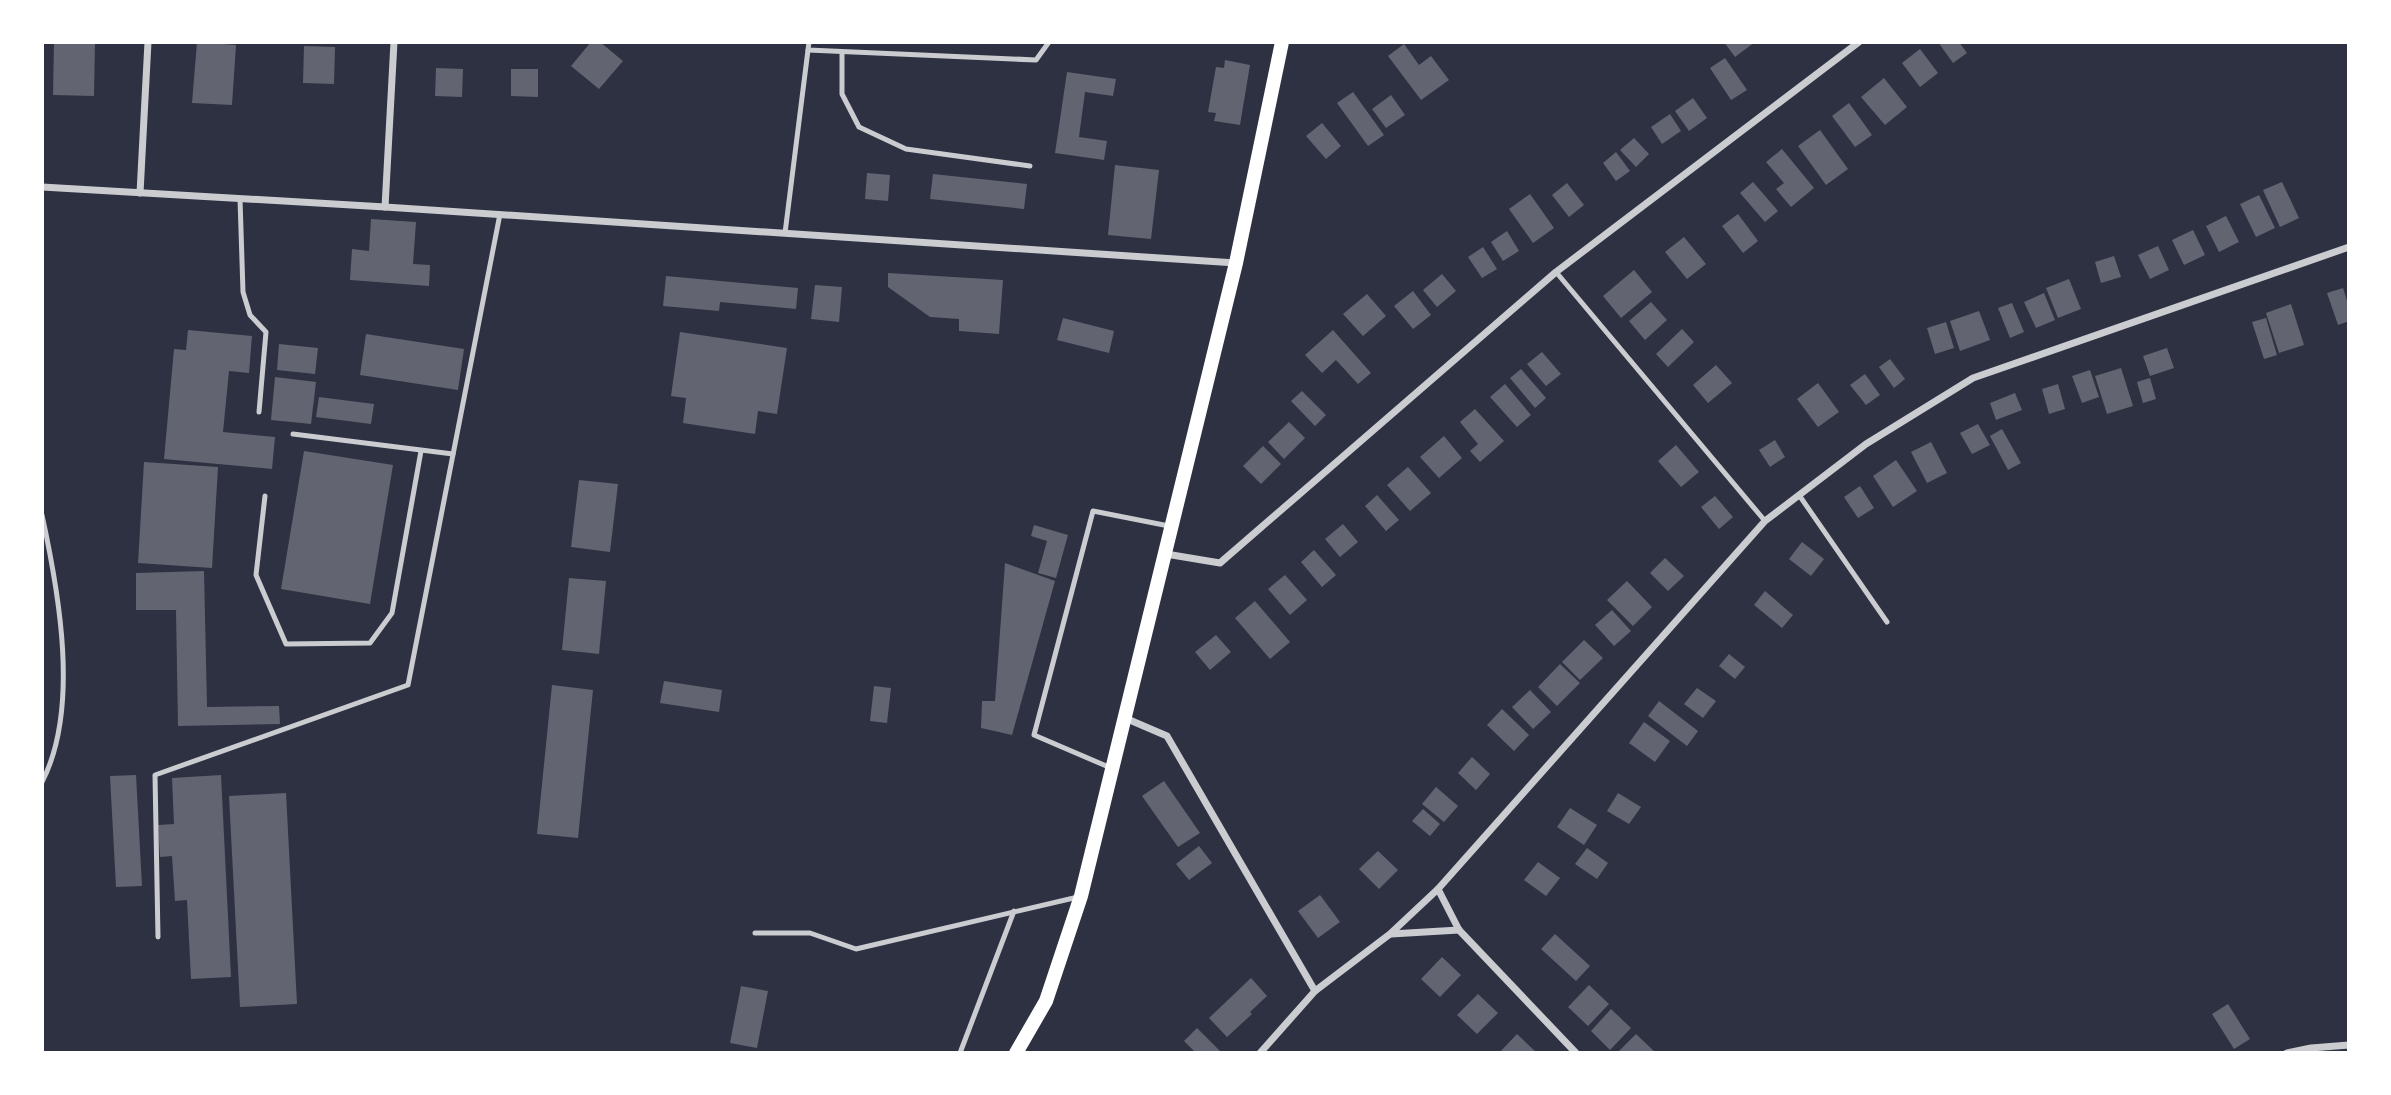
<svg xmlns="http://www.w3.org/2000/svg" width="2391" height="1095" font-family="Montserrat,sans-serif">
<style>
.building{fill:#626471}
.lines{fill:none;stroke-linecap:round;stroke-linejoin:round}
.service{stroke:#caccd0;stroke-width:5}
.minor{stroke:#caccd0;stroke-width:7}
.secondary{stroke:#fff;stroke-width:14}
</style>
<rect width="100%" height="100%" fill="#2d3142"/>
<g class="building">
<path d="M54,42H95L94,96L53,95Z"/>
<path d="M197,42L236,45L232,105L192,103Z"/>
<path d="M591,42H600L623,61L599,89L571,66Z"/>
<path d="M1724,42H1755L1735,57Z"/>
<path d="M1938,42H1959L1967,53L1953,63Z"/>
<path d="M1404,44L1419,65L1431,56L1449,80L1421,100L1388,56Z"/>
<path d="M304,46L335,47L334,84L303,83Z"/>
<path d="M1920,49L1938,73L1920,87L1902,63Z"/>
<path d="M1725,58L1747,90L1731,100L1710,68Z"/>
<path d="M1225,60L1250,65L1240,125L1214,121L1216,113L1208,112L1216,67L1224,68Z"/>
<path d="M436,68L463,69L462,97L435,96Z"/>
<path d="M511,69H538V97L511,96Z"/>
<path d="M1067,72L1116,79L1113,96L1085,92L1079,137L1107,141L1104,160L1055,153Z"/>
<path d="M1884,78L1907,107L1885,125L1861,97Z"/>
<path d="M1353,92L1384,135L1368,146L1337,103Z"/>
<path d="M1391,95L1405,115L1386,128L1372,109Z"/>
<path d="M1693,98L1707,118L1689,131L1675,111Z"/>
<path d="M1849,103L1872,135L1855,147L1832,116Z"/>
<path d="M1670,114L1681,131L1662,144L1651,127Z"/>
<path d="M1322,123L1341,146L1326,159L1306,136Z"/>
<path d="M1820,130L1848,169L1826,185L1798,146Z"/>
<path d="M1634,138L1649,154L1636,167L1620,150Z"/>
<path d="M1782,149L1814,188L1791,207L1776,189L1784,183L1766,162Z"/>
<path d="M1616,152L1630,171L1616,181L1603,163Z"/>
<path d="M1115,165L1159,170L1151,239L1108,235Z"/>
<path d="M867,173L890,175L888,201L865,199Z"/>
<path d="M933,174L1027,184L1024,209L930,199Z"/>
<path d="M1753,182L1778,211L1765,222L1740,193Z"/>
<path d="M2282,182L2299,218L2280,227L2263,190Z"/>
<path d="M1567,183L1584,205L1569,217L1552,195Z"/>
<path d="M1530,194L1554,228L1533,243L1509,209Z"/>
<path d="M2259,195L2275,228L2256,237L2240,204Z"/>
<path d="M1738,214L1758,241L1743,253L1722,226Z"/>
<path d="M2226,216L2239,242L2219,252L2206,226Z"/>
<path d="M371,219L416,222L413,264L430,265L429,286L350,280L352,249L369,251Z"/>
<path d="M2193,230L2205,255L2184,265L2172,240Z"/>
<path d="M1507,231L1519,251L1503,261L1491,242Z"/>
<path d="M1684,237L1706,264L1687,279L1665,252Z"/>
<path d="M2158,246L2169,270L2150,279L2138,255Z"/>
<path d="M1483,247L1497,269L1482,278L1468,257Z"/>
<path d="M2114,256L2121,277L2101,283L2095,262Z"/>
<path d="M1634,270L1652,292L1621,318L1603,296Z"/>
<path d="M888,273L1003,280L999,334L959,331V319L930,317L888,287Z"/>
<path d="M1442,274L1456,291L1437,307L1423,290Z"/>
<path d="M666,276L798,288L796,309L720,302L719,311L663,306Z"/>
<path d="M2069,279L2081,309L2058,318L2046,288Z"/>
<path d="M815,285L842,287L839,322L811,319Z"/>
<path d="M2343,288L2349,307V321L2338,325L2327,293Z"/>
<path d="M1413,291L1431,315L1413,329L1394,306Z"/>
<path d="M2044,293L2055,320L2036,328L2024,302Z"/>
<path d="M1367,294L1386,316L1363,336L1343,314Z"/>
<path d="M1651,302L1667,320L1645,340L1629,321Z"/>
<path d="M2012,303L2024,332L2010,338L1998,308Z"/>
<path d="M2291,304L2304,345L2279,353L2266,313Z"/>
<path d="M1979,311L1990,340L1960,351L1950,321Z"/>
<path d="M1063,318L1114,331L1109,353L1057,340Z"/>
<path d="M2266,318L2277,355L2264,359L2252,322Z"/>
<path d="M1946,322L1954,348L1935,354L1927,328Z"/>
<path d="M1682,329L1694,342L1668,367L1656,354Z"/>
<path d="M188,330L252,336L249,373L229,371L223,432L275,437L272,469L164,459L174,349L186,350Z"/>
<path d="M1333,330L1371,373L1358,384L1336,360L1322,373L1305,355Z"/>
<path d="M680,332L787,348L777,414L758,411L755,434L683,423L686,398L671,396Z"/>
<path d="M366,334L464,349L458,390L360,375Z"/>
<path d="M279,344L318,348L315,374L277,370Z"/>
<path d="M2167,348L2174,368L2150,376L2143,356Z"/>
<path d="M1542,352L1561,374L1546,386L1527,364Z"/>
<path d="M1890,359L1905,379L1894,388L1879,367Z"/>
<path d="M1716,365L1732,383L1708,403L1693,385Z"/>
<path d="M2121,368L2133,406L2107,414L2095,376Z"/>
<path d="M1521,369L1546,398L1535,408L1510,378Z"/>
<path d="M2090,370L2099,397L2082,403L2072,376Z"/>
<path d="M1865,374L1880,395L1866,405L1850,385Z"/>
<path d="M275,377L316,382L311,424L271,420Z"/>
<path d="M2150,378L2156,399L2143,403L2137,382Z"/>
<path d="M1818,383L1839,412L1818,427L1797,399Z"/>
<path d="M1505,384L1531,415L1517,427L1490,397Z"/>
<path d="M2058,384L2065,409L2049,414L2042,389Z"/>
<path d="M1302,391L1326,415L1315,426L1291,401Z"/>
<path d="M2015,393L2022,410L1996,420L1990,403Z"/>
<path d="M319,397L374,404L371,424L316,417Z"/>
<path d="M1475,409L1504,441L1480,462L1470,451L1478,444L1460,422Z"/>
<path d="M1289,422L1305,438L1284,459L1268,442Z"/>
<path d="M1978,424L1990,445L1972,454L1960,433Z"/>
<path d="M2002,429L2021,463L2008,470L1990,436Z"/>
<path d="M1444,436L1462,458L1439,478L1420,457Z"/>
<path d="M1775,440L1785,457L1770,467L1759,450Z"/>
<path d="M1931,442L1947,473L1927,483L1911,452Z"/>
<path d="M1676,445L1699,472L1681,487L1658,461Z"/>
<path d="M1263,446L1281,464L1261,484L1243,466Z"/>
<path d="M304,451L393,465L370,604L281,589Z"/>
<path d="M1896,460L1917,491L1893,507L1873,476Z"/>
<path d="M144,462L218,467L212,568L138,563Z"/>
<path d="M1408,467L1431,493L1410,511L1387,485Z"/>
<path d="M579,480L618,484L610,552L571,547Z"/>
<path d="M1860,486L1874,508L1858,518L1844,497Z"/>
<path d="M1377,495L1399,520L1386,531L1365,506Z"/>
<path d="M1715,496L1733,517L1719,529L1701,507Z"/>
<path d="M1343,524L1358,542L1340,557L1325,539Z"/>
<path d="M1034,525L1068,535L1056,578L1038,573L1047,541L1031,536Z"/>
<path d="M1802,542L1824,559L1811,576L1789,559Z"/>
<path d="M1314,550L1336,575L1322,587L1301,562Z"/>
<path d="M1665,558L1684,576L1668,591L1650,573Z"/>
<path d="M1005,563L1055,581L1012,735L981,728L982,701H995Z"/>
<path d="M204,571L207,707L279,706L280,724L178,726L176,610H136V573Z"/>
<path d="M1285,575L1307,600L1290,615L1268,589Z"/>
<path d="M569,578L606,581L599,654L562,650Z"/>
<path d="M1627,581L1652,607L1633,626L1607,600Z"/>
<path d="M1765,591L1793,615L1782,628L1754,605Z"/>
<path d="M1255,601L1290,642L1270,659L1235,618Z"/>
<path d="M1612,610L1631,631L1614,646L1595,625Z"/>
<path d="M1216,635L1231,652L1210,670L1195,652Z"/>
<path d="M1584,640L1603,658L1580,680L1562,662Z"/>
<path d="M1729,654L1745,667L1735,679L1719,666Z"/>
<path d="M1560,664L1580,683L1557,706L1538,687Z"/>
<path d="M664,681L722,690L719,712L660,703Z"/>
<path d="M552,685L593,690L578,838L537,834Z"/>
<path d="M874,686L891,688L887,723L870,721Z"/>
<path d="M1697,688L1716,701L1703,718L1684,704Z"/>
<path d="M1530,690L1551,712L1533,729L1512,707Z"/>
<path d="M1659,701L1698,731L1687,746L1648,716Z"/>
<path d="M1502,709L1529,735L1514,751L1487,725Z"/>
<path d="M1644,722L1670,741L1655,762L1629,743Z"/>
<path d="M1472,757L1490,774L1476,790L1458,773Z"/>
<path d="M136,775L142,886L116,887L110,776Z"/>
<path d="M221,775L231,977L191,979L187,900L175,901L172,856L160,857L158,825L174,824L172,778Z"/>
<path d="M1164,781L1200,833L1178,847L1142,796Z"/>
<path d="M1436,787L1458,806L1444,822L1422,804Z"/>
<path d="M286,793L297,1004L240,1007L229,796Z"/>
<path d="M1618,793L1641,807L1629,824L1607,811Z"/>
<path d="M1570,808L1597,825L1584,845L1557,827Z"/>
<path d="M1423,809L1440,824L1430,836L1412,821Z"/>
<path d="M1199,846L1212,863L1189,880L1176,864Z"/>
<path d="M1587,848L1608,863L1597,879L1575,864Z"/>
<path d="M1378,851L1398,870L1379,889L1359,869Z"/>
<path d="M1538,862L1560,878L1546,896L1524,880Z"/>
<path d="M1320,895L1340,922L1318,938L1298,911Z"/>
<path d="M1555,934L1590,966L1576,981L1541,949Z"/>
<path d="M1442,957L1461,975L1440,997L1421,979Z"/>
<path d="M1251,978L1267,996L1250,1012L1252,1014L1227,1037L1209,1018Z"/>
<path d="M1589,985L1609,1004L1588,1026L1568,1007Z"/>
<path d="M741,986L768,991L757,1048L730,1043Z"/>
<path d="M1478,994L1498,1013L1477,1034L1457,1015Z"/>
<path d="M2228,1004L2250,1039L2234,1049L2212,1014Z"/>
<path d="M1611,1009L1631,1028L1610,1050L1591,1031Z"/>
<path d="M1197,1028L1221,1052L1219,1053H1196L1184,1041Z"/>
<path d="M1517,1034L1537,1053H1499Z"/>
<path d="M1636,1034L1656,1053H1617Z"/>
</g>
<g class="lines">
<g class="service">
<path d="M809,42L808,50L1036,60L1049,42"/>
<path d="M842,52V94L859,127L906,149L1030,166"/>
<path d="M240,199L243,292L250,315L266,332L259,412"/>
<path d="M785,233L808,50"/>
<path d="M1556,272L1765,521"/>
<path d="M293,434L453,454"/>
<path d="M1799,495L1887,622"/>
<path d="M265,496L256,575L286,644L370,643L392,613L421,451"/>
<path d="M42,515C59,593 80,709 42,782"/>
<path d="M1111,768L1034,735L1093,511L1169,526"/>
<path d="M755,933H810L856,949L1078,897"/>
<path d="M158,937L155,775L408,685L500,214"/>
<path d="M960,1053L1014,911"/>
</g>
<g class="minor">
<path d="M42,187L385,207L1236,263"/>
<path d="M140,193L148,42"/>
<path d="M385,207L394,42"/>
<path d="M1166,554L1220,563L1556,272L1859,42"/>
<path d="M1125,718L1167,736L1315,991"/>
<path d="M1438,889L1459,930L1576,1053"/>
<path d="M1391,934L1459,930"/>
<path d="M1260,1053L1315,991L1390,934L1438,889L1765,521L1866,444L1973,378L2349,247"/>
<path d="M2287,1053L2311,1048L2349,1045"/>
</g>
<path class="secondary" d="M1016,1053L1046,1001L1081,896L1236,263L1282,42"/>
</g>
<rect width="2391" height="1095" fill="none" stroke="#ffffff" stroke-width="88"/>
</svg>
